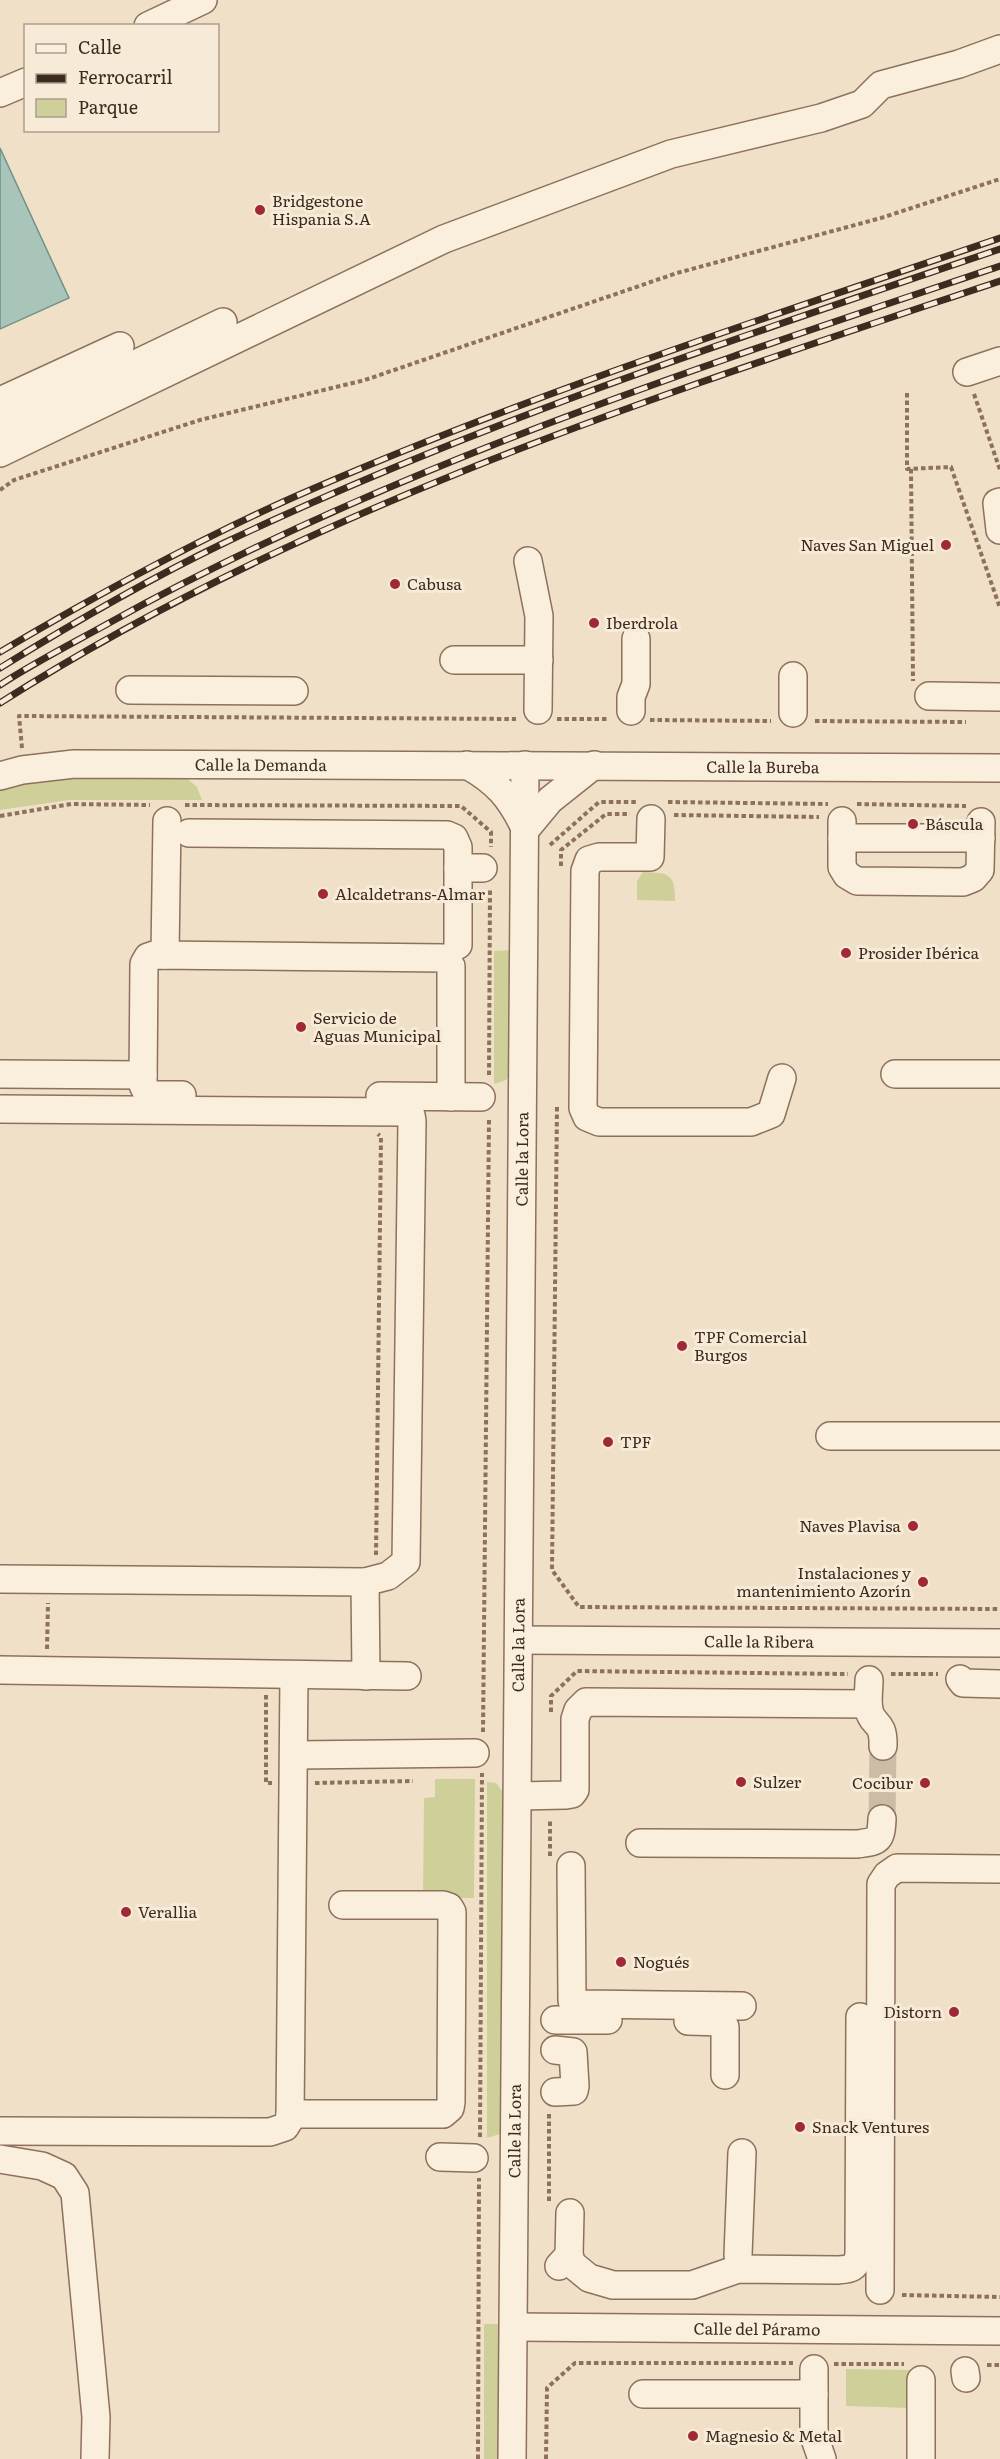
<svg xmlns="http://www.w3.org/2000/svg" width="1000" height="2459" font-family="Literata,serif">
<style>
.green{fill:#cfcf9a}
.water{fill:#a9c4b9;stroke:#6f9386;stroke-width:1.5}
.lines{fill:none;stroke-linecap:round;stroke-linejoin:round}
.minor-tunnel{stroke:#ccbca6;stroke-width:27;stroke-dasharray:27 14;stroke-linecap:butt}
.minor-casing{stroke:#8d715c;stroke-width:30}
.path{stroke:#8d715c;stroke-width:4;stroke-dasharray:4.5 3;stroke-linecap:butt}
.minor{stroke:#faeedc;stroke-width:27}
.rail-casing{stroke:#3d2b20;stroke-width:7}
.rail{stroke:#f7ebd8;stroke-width:4.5;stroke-dasharray:14;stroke-linecap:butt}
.poi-dot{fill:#9f2937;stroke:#f7ebd8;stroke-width:2}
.labels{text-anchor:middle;stroke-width:6;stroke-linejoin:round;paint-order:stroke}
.poi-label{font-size:16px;fill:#3d2b20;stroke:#f7ebd8;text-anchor:start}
.street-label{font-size:16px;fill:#3d2b20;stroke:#f7ebd8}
</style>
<rect width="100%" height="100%" fill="#f0e0c8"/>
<g class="green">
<path d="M184,776L197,787L202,800H69L0,810V787L47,778Z"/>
<path d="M643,872C669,873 675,873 675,901L637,900V881Z"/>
<path d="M513,950L512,1069L506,1080L494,1084V951Z"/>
<path d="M435,1779H475L474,1898H423L424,1798L435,1797Z"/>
<path d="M487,1782L496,1783L505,1795L503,2126L500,2134L487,2138Z"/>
<path d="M484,2324H502L500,2459H484Z"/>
<path d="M846,2369L910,2370V2408L846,2406Z"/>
</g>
<path class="water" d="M0,148L69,298L0,329Z"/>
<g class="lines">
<path class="minor-tunnel" d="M882,1819L883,1746"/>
<defs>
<g id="minor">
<path d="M148,26L203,0"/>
<path d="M0,93L26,82"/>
<path d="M967,372L1000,361"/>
<path d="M0,401L120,346"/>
<path d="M0,429L223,322"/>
<path d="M0,453L444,239L671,154L821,118L862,104L881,85L959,64L1000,49"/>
<path d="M1000,502L997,503L1000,530"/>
<path d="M528,561L539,616L538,710"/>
<path d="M454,660H539"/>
<path d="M793,676V713"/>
<path d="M130,690L294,691"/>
<path d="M929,696L1000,697"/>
<path d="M631,711V697L636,684V639"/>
<path d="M467,765C497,782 510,797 525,828"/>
<path id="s1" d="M0,776L22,770L74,764L1000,768"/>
<path d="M651,819L650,857H599L589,860L585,871L583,1108L587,1117L599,1122H751L771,1114L782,1078"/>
<path d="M842,821V867L847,875L857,881L963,882L973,878L980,870L981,822"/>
<path d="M526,829L550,800L594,765"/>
<path d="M189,833L447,835L454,838L458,847V868H483"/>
<path d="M842,838H981"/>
<path d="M458,945V868"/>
<path d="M165,955L167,821"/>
<path d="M0,1074L143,1075"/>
<path d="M895,1074H1000"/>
<path d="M182,1095H154L146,1091L143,1085L144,964L148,957L154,955L445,958L451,966V1097"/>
<path d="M380,1096L481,1097"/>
<path d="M0,1109L402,1112L411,1115L412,1121L406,1562L388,1576L365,1582L0,1579"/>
<path d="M830,1436H1000"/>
<path d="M365,1582L366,1676"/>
<path id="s2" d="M519,1640L1000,1643"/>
<path d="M0,1670L407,1676"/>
<path d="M960,1679L963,1683L1000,1684"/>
<path d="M869,1680C869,1690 867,1701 869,1710C872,1726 884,1720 883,1746"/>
<path d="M295,1755L475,1753"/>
<path d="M518,1796L566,1795L572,1794L575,1790V1719L578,1710L586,1702L868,1704"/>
<path d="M640,1843L857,1844C878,1841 881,1842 882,1819"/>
<path d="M571,1866L572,2001L582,2004L742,2006"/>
<path d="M555,2020H608"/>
<path d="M688,2021L722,2022L725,2027V2075"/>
<path d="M555,2092L574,2091L575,2086L573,2052L555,2050"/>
<path d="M290,2114H443L450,2108L451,2102L452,1912L449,1907L443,1905H343"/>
<path d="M0,2131L270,2132L285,2127L290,2119L294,1675"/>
<path d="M440,2157L474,2158"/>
<path d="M0,2159L42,2166L64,2176L75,2193L96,2417L95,2459"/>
<path d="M569,2255L572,2264L589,2278L613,2285H692L738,2269L838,2270C850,2269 855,2269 859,2256L860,2017"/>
<path d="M738,2255L742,2153"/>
<path d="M559,2266L569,2255L570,2213"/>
<path d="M880,2290L881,1884L887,1875L897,1868L1000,1869"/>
<path id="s3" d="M514,2327L1000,2331"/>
<path d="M814,2369V2436L822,2459"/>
<path d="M965,2371L966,2378"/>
<path d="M643,2394H814"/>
<path id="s4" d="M512,2459L525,765"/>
<path d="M921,2459V2380"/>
</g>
</defs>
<use href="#minor" class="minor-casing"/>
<g class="path">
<path d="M907,393V469L951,467L1000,608"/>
<path d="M974,394L1000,470"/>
<path d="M911,469L913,681"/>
<path d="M0,490L14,480L200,420L365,380L677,273L881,218L1000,179"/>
<path d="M557,719H609"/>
<path d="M650,720L771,721"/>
<path d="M815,721L966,722"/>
<path d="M22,748L19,716L516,719"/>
<path d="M668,802L828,804"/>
<path d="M857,804L966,806"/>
<path d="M185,805L461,806L491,832V847"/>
<path d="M674,815L819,817"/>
<path d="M0,816L71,804L150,805"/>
<path d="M550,845L599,802H636"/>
<path d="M561,866V850L606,814H630"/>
<path d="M489,1075L490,888"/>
<path d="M557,1107L552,1570L579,1607L1000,1609"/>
<path d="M376,1555L381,1137L378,1134"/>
<path d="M47,1649L48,1603"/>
<path d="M891,1674H938"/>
<path d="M266,1695V1783H272"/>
<path d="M551,1712V1696L577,1671L848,1674"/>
<path d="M483,1732L489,1119"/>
<path d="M315,1783L413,1781"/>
<path d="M550,1856V1819"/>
<path d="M480,2137L482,1773"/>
<path d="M549,2201V2113"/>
<path d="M902,2295L1000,2297"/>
<path d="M834,2364H904"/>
<path d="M987,2365H1000"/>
<path d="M478,2459L479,2178"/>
<path d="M546,2459L547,2388L575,2363H793"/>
</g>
<use href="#minor" class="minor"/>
<defs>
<g id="rail">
<path d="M0,652C95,596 193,542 294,497C524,396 763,319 1000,238"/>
<path d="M0,668C73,623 147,580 224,543C474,424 738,338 1000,249"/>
<path d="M0,685C35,662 73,643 109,623C390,467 697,368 1000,266"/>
<path d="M0,703C308,507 657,396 1000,281"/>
</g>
</defs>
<use href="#rail" class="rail-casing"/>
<use href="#rail" class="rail"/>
</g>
<g class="poi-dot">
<circle cx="260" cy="210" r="6"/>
<circle cx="946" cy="545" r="6"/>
<circle cx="395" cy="584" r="6"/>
<circle cx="594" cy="623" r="6"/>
<circle cx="913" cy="824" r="6"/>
<circle cx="323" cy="894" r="6"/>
<circle cx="846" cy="953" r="6"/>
<circle cx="301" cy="1027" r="6"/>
<circle cx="682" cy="1346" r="6"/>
<circle cx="608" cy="1442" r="6"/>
<circle cx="913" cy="1526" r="6"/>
<circle cx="923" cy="1582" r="6"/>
<circle cx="741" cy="1782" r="6"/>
<circle cx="925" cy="1783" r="6"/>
<circle cx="126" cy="1912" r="6"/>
<circle cx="621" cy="1962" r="6"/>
<circle cx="954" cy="2012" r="6"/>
<circle cx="800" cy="2127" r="6"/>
<circle cx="693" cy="2436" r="6"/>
</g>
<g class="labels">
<g class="poi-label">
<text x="272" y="207">Bridgestone<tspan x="272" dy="18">Hispania S.A</tspan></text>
<text x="934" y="551" text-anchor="end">Naves San Miguel</text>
<text x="407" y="590">Cabusa</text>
<text x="606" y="629">Iberdrola</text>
<text x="925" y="830">Báscula</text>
<text x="335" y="900">Alcaldetrans-Almar</text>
<text x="858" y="959">Prosider Ibérica</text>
<text x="313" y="1024">Servicio de<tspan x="313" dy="18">Aguas Municipal</tspan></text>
<text x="694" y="1343">TPF Comercial<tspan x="694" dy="18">Burgos</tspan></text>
<text x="620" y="1448">TPF</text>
<text x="901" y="1532" text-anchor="end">Naves Plavisa</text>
<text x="911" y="1579" text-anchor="end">Instalaciones y<tspan x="911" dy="18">mantenimiento Azorín</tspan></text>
<text x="753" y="1788">Sulzer</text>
<text x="913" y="1789" text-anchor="end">Cocibur</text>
<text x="138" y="1918">Verallia</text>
<text x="633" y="1968">Nogués</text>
<text x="942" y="2018" text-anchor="end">Distorn</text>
<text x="812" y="2133">Snack Ventures</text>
<text x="705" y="2442">Magnesio &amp; Metal</text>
</g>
<g class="street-label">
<text dy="6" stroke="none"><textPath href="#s1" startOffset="262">Calle la Demanda</textPath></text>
<text dy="6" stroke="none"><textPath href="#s1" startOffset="764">Calle la Bureba</textPath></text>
<text dy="6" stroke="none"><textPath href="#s4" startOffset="1300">Calle la Lora</textPath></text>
<text dy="6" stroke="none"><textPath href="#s2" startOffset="240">Calle la Ribera</textPath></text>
<text dy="6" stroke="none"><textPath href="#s4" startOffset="814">Calle la Lora</textPath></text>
<text dy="6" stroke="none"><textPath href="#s4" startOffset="328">Calle la Lora</textPath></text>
<text dy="6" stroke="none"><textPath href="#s3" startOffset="243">Calle del Páramo</textPath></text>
</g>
</g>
<rect x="24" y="24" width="195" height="108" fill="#f7ebd8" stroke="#ad9e8e" stroke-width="1.5"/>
<rect x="36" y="44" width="30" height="9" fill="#faeedc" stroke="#ad9e8e" stroke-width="1.5"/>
<text x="78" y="54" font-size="18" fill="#3d2b20">Calle</text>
<rect x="36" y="74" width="30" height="9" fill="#3d2b20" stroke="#ad9e8e" stroke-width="1.5"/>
<text x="78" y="84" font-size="18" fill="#3d2b20">Ferrocarril</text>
<rect x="36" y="99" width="30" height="18" fill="#cfcf9a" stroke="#ad9e8e" stroke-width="1.5"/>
<text x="78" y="114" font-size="18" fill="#3d2b20">Parque</text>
</svg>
